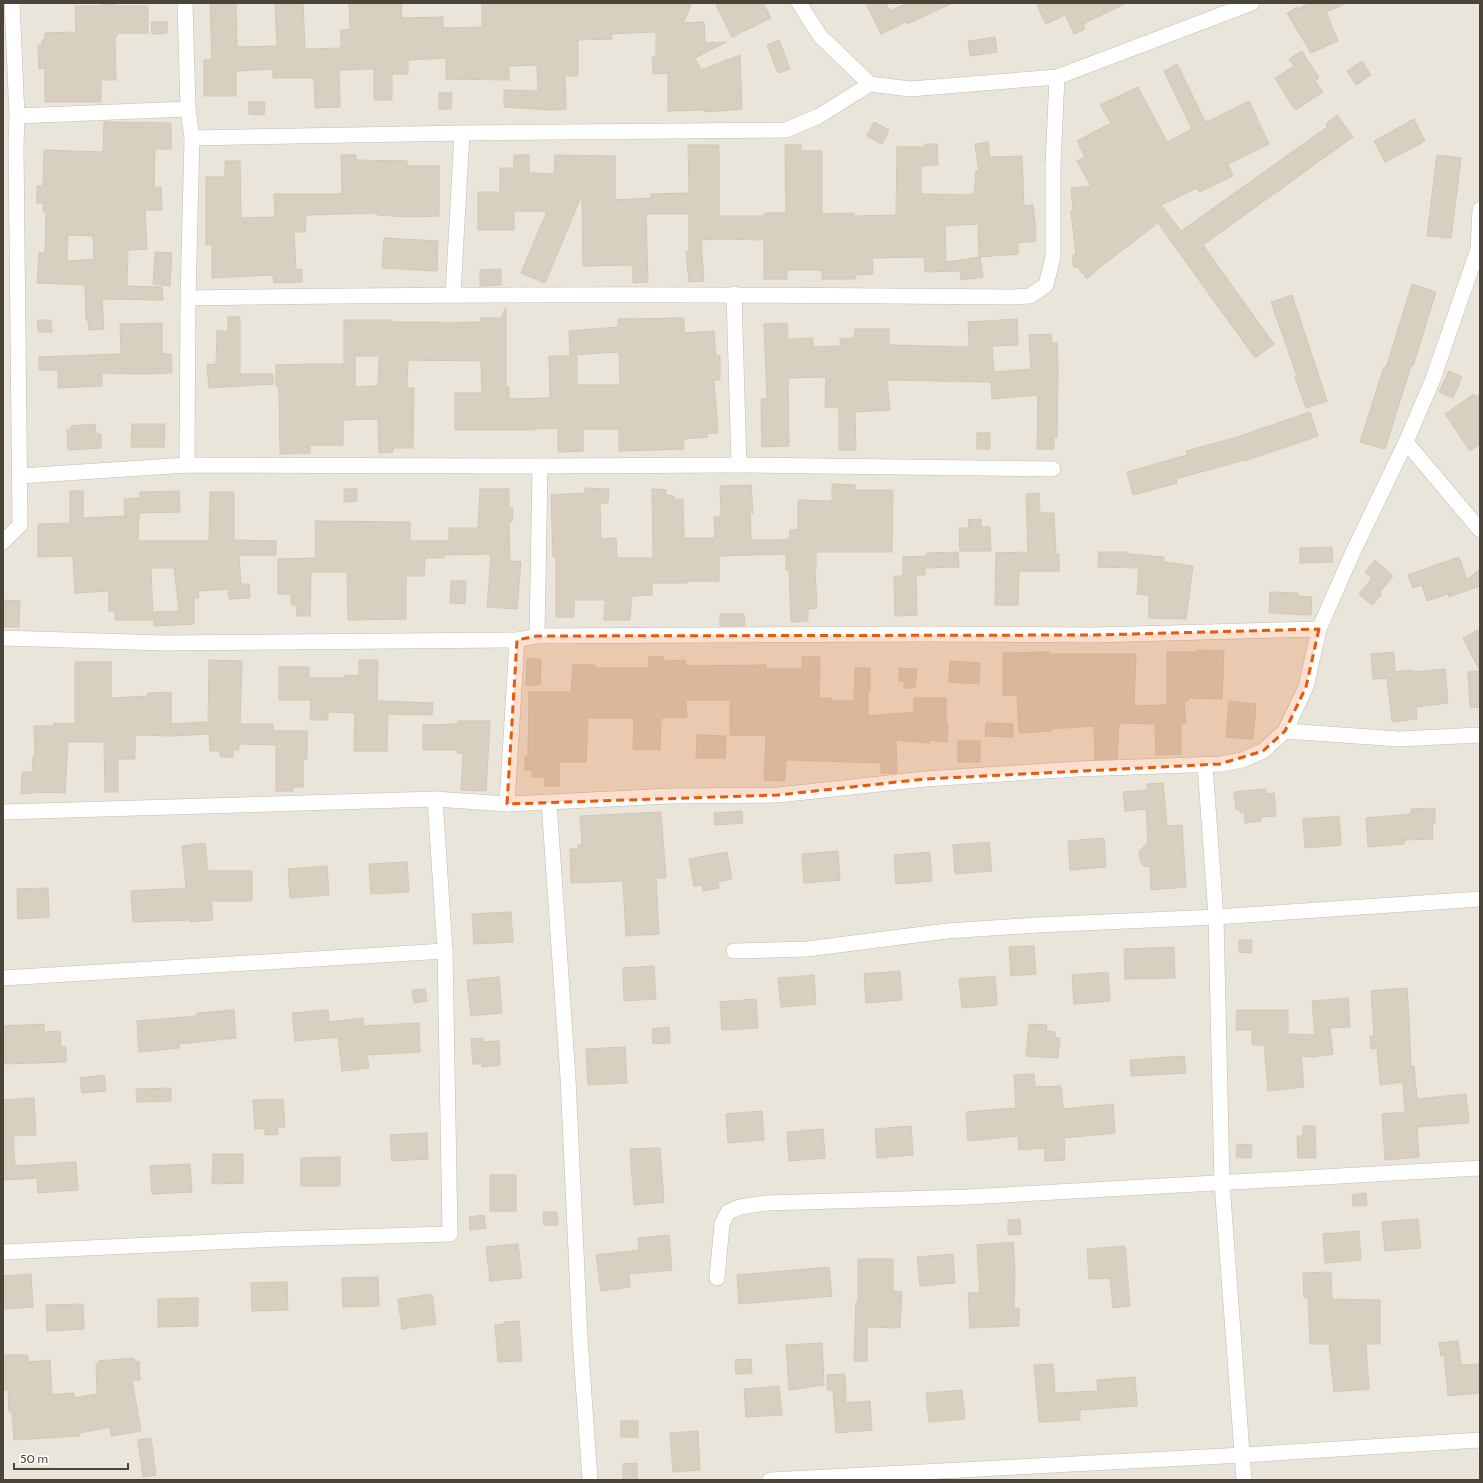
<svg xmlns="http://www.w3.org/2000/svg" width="1483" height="1483" font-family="Cabin,sans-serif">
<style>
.residential{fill:#eae5da}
.building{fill:#d8cfc1;stroke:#d3c7b4;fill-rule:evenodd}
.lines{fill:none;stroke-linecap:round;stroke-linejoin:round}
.street-casing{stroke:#c2bbae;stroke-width:16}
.street{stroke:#fff;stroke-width:15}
.marked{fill:#e8590c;fill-opacity:0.2;stroke:#e8590c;stroke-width:3;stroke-dasharray:8 5;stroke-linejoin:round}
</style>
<rect width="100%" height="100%" fill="#f6f3ec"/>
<rect class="residential" x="3" y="3" width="1477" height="1477"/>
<g class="building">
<path d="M102,3H116V6H148V33H117V36H115L116,80H101V102H45V68L39,69L38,45H42V40H45V33L76,32L75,6H103Z"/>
<path d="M210,3H236L237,47L277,46L275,3H303L305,49L341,48V30L350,29L349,3H402L401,18L443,17V28L482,27V3L542,5L587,3H692L683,23L704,22L705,43L726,42L695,58L701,70L740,55L742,109L704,112V110L668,111V73L653,74L652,57H656V32L612,34V39L578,40V76H565L566,109L549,110L504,107V90L538,91L537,65L509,66V80L446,79V58L408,60V74H392V100H374V69L339,70L340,107L315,108L314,78H273V69L236,71V96H204V60H212Z"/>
<path d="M715,3H763L771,18L732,37Z"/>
<path d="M866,3H885L890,11L908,3H953L907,24L906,22L881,34Z"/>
<path d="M1036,3H1126L1083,24L1085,29L1074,34L1065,15L1046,24Z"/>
<path d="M1311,3H1347L1326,12L1338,41L1311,53L1287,13L1297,7L1298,9Z"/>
<path d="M151,22H167V33L152,34Z"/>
<path d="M995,37L997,52L970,56L968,41Z"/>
<path d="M779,40L790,69L778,73L767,45Z"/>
<path d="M1302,51L1319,78L1315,81L1323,92L1295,110L1275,78L1294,66L1289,59Z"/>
<path d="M1362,61L1371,75L1356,85L1347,71Z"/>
<path d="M1177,64L1205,121L1207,122L1249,101L1269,144L1228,164L1233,176L1199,192L1197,188L1161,205L1181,231L1327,127L1326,124L1337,115L1353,137L1203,245L1274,344L1255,358L1158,223L1099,268L1087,279L1077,267H1073V255H1076L1071,211L1073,210L1071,188L1091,186L1077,161L1085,157L1077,141L1111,123L1100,105L1138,87L1167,142L1192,129L1164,71Z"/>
<path d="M439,93H452L451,109H439Z"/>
<path d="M249,102H265L264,115L249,114Z"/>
<path d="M1414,119L1425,141L1385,162L1374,141Z"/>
<path d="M104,122L171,123V149H155L154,187H161L162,210H145L147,249L128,250L127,286L162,287L163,300L102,299L104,329L89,330L88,320H86L85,285L37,283L39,252L45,253L46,212H43L44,203H37V186H43L44,150L103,152ZM68,235L93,236L94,259L67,261Z"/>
<path d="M874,122L889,130L882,144L867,136Z"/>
<path d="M988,142L990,157L1022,156L1024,206L1033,205L1036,230H1035L1036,241L1018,243V254L979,257L978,224L945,226L946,262L980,257L983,277L961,280L960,271L925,272L924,257L872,258L873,274L855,275L856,279H822V270H787V279H764V240L718,239L701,240L704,281L689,282L686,251H689V214H646L648,282L633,283V265L583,266L582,195L545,283L521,273L547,211H514V230H478V192H500V168H514V155H529V173L554,174L555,155L615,156V200L651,198V194L689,193L688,145H719V216H764V213H786L785,145L801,144V151H822V214L854,213V216L896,215L897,147H925V144H937L938,165L921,166V194L963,195L974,194L976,171H979L975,144Z"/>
<path d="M341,155H356V160L407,161V166H439V216L409,217L377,215V213L306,215L305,232H294L296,270L302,269V282L274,283L273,275L212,278V245H206V177H225V161H240L241,218L275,217L274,194H342Z"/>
<path d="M1437,155L1461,158L1451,238L1427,236Z"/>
<path d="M384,238L438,241L437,271L382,268Z"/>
<path d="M155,252L172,253L170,286L153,284Z"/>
<path d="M501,269V285L480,286V270Z"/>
<path d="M1412,284L1436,292L1413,366H1411L1385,449L1360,442L1384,367L1386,368Z"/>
<path d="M1292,295L1327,401L1306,408L1295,377L1297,376L1271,302Z"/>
<path d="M506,307V387H509V399L550,398L549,356H577V385H620L619,352L570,355L569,331L618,327V319L684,318V333L714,331L716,356H720V380H714L718,433L707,434L708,437L683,439L684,449L619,451V429H583V451L558,452V428L534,429V430H455V393H482L481,361L408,360L407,388H414L413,448H393V452L379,453L378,419L343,420V445H310V453L280,454L279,386H276V365L311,364H344V320H392V322H439V323L481,322V318H501ZM355,356H379L378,386L355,387Z"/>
<path d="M228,317H240V374H273V384L209,388L207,365L216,364L217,331H228Z"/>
<path d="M1017,319L1018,345L992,346L994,372L1031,369L1029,335L1051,334L1052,343H1057L1058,366L1057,437H1054V449H1037L1038,395L992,399L991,382L887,380L890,410L855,412L856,450H839V408L825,407L826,377L790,378L788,380L789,446L762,447L761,399H767L764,324L787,323L788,339L813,338V347L840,346V339L854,338L855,329H889V345L969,347L968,322Z"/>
<path d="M37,320H51L52,332H38Z"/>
<path d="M162,323V354H171L172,373L141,374L102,373V386L58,388V370H39V357L121,354L120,324Z"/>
<path d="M1449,371L1462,377L1453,398L1439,392Z"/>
<path d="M1474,394L1476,397L1480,394V444L1470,451L1445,414Z"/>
<path d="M1310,412L1318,436L1244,461V460L1176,479L1177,483L1133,495L1127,472L1187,455L1186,451L1234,438Z"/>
<path d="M95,424L96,434H101V448L68,450L67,430H71V426Z"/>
<path d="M132,424H165L164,447H131Z"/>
<rect x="977" y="433" width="13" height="16"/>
<path d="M832,484L855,485V490H893L892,552H816V569H815L817,608L808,609V621L791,622L789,570H786V554L719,556V581H687V583H652V595L632,596L630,620H604L605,600H574V617H556V557H553L551,495L585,493V488L609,489L608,503H600L601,539L616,538L617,558H653L652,489L666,490V495L674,496V499H683L684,538H715L714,517H721L720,486L751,485L753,513H750L751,540H776L789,539L790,530H798V500L832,501Z"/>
<path d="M344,489H357V501L344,502Z"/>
<path d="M480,489H509V508H513L512,522H509L510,561L521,562L517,609L487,607L491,556H489V554L444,555V558H425L424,576H406V619L348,620L347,572H311L310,616H297L296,605H291V594H278V559L316,558L315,521L410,522V541H449V528H478Z"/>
<path d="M70,491H83V518L125,516L124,499L140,498V492L179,491L180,512L139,513L138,541H209L210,492H234V540L276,541V555H239L241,584H249L250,598L229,599L228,589L198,591L199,598H194V624L154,626V612L179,611L174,568H151L153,620H115V611H109V591L75,593L73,556L38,557V524L70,523Z"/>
<path d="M1039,493L1040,513H1054L1056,554H1059V571H1019L1018,605H995L996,553L1028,552L1026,494Z"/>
<path d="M981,519V527H990L991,551H960L959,528H969L968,520Z"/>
<path d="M1332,547L1333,562L1300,563V548Z"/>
<path d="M958,552L959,567L925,568V575H916L917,615L895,616L894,576H903V557L927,556V553Z"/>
<path d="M1099,552H1128V554L1164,557V562L1193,566L1186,619L1149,618V595L1137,594L1139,568L1098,567Z"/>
<path d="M1459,557L1467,580L1480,569V586L1449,597L1448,596L1451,593L1427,601L1422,585L1413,588L1408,575Z"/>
<path d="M1375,560L1393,576L1380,592L1382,594L1372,605L1359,594L1372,578L1365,572Z"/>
<path d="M451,581H466L465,604L450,603Z"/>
<path d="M1270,592L1298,593V596L1312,597L1311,615L1269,613Z"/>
<path d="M3,600L20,601L19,627H5V625H3Z"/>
<path d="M720,614H744L745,626H720Z"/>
<path d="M1480,629V671L1463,638Z"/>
<path d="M1198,650L1224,651L1222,699L1188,698V701H1184L1186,723L1181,724V754L1156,755L1155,725L1154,724L1119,723L1117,759H1095L1094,726L1050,729L1051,731L1019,733L1017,695H1003V653L1049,652L1050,654H1136L1134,706L1167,705V652H1198Z"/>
<path d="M1394,652L1395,672L1412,670L1413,672L1445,669L1448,703L1416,707L1417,719L1392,722L1387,678L1373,679L1371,654Z"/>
<path d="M663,656V661L685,660L686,666L766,665V669H802V657H820L819,698H831V701H854L855,668H870V691H868V716L914,712V698H946V724H948L947,742L929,740V743L896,740L897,773H881V763L788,760L786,761L785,781L764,780L766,736L730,735V700H686L687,717L661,718L660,750L633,749L634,718H588L586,762H559V786H545V777H532V770H525V756H528L529,692H571L573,664L595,665V668H649L648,657Z"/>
<path d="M527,659H541L540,685H526Z"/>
<path d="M209,660L242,661L240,724H273V731H307V759H303V787H293V791H276V745L239,744V750H233V757H220V751H210L209,734L173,736L135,735V759H118V792H105L104,742H68L65,793L33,792V793L21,794L22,772H32L33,756H35L34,726H54V723L75,724V662H111V698L148,696V693L171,692V724L208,722Z"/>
<path d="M359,660H378L377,701L433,703L432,715L388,714L387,751H354L355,713L328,712V720H310L311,700H279V667H309V678H344V675L359,676Z"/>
<path d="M950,661L980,663L979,684L949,682Z"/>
<path d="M899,668L917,669L915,688H904V681H899Z"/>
<path d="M1480,671V707L1470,708L1468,672Z"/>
<path d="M1229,701L1256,704L1253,739L1226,737Z"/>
<path d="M458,721H490L486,791L461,790L463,753H457V750H423V725L458,724Z"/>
<path d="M986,723L1013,724V737L985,736Z"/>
<path d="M697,735L726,736L725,758H696Z"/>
<rect x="958" y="741" width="22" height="21"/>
<path d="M1163,783L1167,826L1182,825L1186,887L1151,890L1150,867L1144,866L1141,862L1139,856L1140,851L1148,842L1146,809L1125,811L1123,792L1148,790L1147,784Z"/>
<path d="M1265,789L1267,794L1274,793L1276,816L1261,817V821L1245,823L1244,812L1240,813V809L1236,810L1234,792Z"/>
<path d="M1435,808V823H1432L1433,839L1404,840V844L1368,847L1366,818L1411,814V809Z"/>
<path d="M742,811L743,823L715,825L714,813Z"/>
<path d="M661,812L666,878H656L659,934L626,936L623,881L571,883L570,849H578V845H582L580,816Z"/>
<path d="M1339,816L1341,845L1305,848L1303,819Z"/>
<path d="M1104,838L1106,867L1070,870L1068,841Z"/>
<path d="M989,842L992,871L955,874L953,845Z"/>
<path d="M205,843L208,871H252V901H211L213,920L190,922V920L133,922L131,891L186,888L182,846Z"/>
<path d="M838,851L840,880L804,883L802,854Z"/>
<path d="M727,852L732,879L718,882L719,888L703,891L702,885L694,886L689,859Z"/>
<path d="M930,852L932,881L896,884L894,855Z"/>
<path d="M407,862L409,892L371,894L369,864Z"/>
<path d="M327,866L329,895L290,898L288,869Z"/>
<path d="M48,888L49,917L18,919L17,889Z"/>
<path d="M511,912L513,942L474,944L472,914Z"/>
<path d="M1239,940H1252L1251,953L1239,952Z"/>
<path d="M1034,946L1036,974L1011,976L1009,947Z"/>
<path d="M1174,947L1175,978L1125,979L1124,949Z"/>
<path d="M654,966L656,999L624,1001L623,968Z"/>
<path d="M900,971L902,1000L866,1003L864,974Z"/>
<path d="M1108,972L1110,1001L1074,1004L1072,975Z"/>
<path d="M814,975L816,1004L781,1007L778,978Z"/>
<path d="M995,976L997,1005L962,1008L959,979Z"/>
<path d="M499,977L502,1013L471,1016L467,980Z"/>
<path d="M1407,988L1409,1017L1411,1067L1414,1066L1417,1099L1466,1094L1469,1123L1417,1127L1419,1157L1385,1160L1382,1114L1405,1112L1403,1082L1380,1085L1377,1048L1371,1049L1370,1036H1374L1371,991Z"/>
<path d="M425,989L427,1001L414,1003L412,990Z"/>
<path d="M1348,998L1350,1027L1330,1028L1333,1054L1312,1057L1301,1056L1304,1087L1268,1091L1264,1045H1252V1030H1236L1237,1010H1288V1034L1315,1035L1312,1001Z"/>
<path d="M756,999L758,1028L722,1030L720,1002Z"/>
<path d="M234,1010L236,1038L179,1044V1048L139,1052L137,1021L197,1016V1013Z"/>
<path d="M328,1010L329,1022L363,1018L364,1026L419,1023L420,1052L367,1055L369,1068L342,1071L338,1037L295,1041L292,1013Z"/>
<path d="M44,1024V1032L60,1031L61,1047H66V1062L3,1064V1026Z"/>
<path d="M1029,1024L1047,1025L1046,1031L1055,1032V1037L1060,1038L1058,1058L1026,1056Z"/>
<path d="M669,1027L670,1043L653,1044L652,1029Z"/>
<path d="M483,1038V1042L499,1041L500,1065L482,1067V1064H473L471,1039Z"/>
<path d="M625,1047L627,1083L588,1085L586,1049Z"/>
<path d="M1184,1056L1186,1073L1131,1076L1130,1060Z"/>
<path d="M1034,1074L1035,1087L1061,1086L1063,1109L1113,1104L1115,1133L1064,1138L1065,1160L1045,1161V1148L1019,1150L1018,1136L968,1141L966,1112L1016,1108L1014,1075Z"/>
<path d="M104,1075L106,1091L82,1093L80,1078Z"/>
<path d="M171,1088V1101L137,1102L136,1089Z"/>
<path d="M34,1098L36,1135L13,1136L15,1166L76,1162L78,1190L38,1193L37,1178L3,1180V1100Z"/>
<path d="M283,1099L285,1127H277L278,1134L265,1135V1128L255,1129L253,1100Z"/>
<path d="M762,1111L764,1140L728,1143L726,1114Z"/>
<path d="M911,1126L913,1155L877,1158L875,1129Z"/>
<path d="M1303,1126H1315L1316,1158H1298L1297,1136H1303Z"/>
<path d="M823,1129L825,1158L789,1161L787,1132Z"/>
<path d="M427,1133L428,1159L392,1161L390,1135Z"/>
<path d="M1237,1144L1252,1145L1251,1158L1236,1157Z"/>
<path d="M660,1148L664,1202L634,1205L630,1149Z"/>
<path d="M213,1154H243V1183L212,1184Z"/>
<path d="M340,1157V1186H301V1158Z"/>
<path d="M190,1164L192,1192L152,1194L150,1166Z"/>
<rect x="490" y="1175" width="26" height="36"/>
<path d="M1366,1193L1367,1205L1353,1206L1352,1195Z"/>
<path d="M543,1212H557L558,1225H544Z"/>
<path d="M484,1215L486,1228L470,1230L469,1217Z"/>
<path d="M1020,1219L1021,1234L1008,1235V1220Z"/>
<path d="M1418,1219L1421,1248L1385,1251L1382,1222Z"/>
<path d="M1359,1231L1361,1260L1325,1263L1323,1234Z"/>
<path d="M669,1235L672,1270L629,1274L630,1287L601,1291L596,1255L639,1250L638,1238Z"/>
<path d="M1013,1242L1015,1271L1014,1308H1019V1326L970,1328L968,1293H980L977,1245Z"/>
<path d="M518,1244L522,1278L490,1281L486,1247Z"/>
<path d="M1125,1246L1130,1306L1113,1308L1110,1278L1089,1279L1087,1249Z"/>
<path d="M953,1254L955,1283L920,1286L917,1257Z"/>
<path d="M858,1259H893V1291L902,1292L900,1328L867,1327V1361H854L856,1302H858Z"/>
<path d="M829,1267L832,1296L739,1304L737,1275Z"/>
<path d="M1331,1272L1332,1299L1380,1300V1344H1366L1369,1389L1334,1392L1329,1344H1310L1308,1298H1304L1303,1273Z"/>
<path d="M31,1274L33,1307L3,1309V1276Z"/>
<path d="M378,1277L379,1306L343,1307L342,1278Z"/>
<path d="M287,1282L288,1310L252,1311L251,1283Z"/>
<path d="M432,1294L436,1324L402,1329L398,1299Z"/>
<path d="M198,1298V1326L158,1327V1299Z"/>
<path d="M83,1304L84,1329L47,1331L46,1305Z"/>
<path d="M519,1321L522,1361L498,1362L495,1325L504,1324V1322Z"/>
<path d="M1458,1341L1461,1365L1480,1364V1393L1448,1396L1444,1355L1441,1356L1439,1343Z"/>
<path d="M822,1343L824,1385L789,1390L786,1345Z"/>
<path d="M3,1355H28V1362L50,1360L52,1395L74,1393V1398L97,1394L96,1364H99L98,1361L134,1358L135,1362L139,1361L140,1380H132L141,1431L111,1436L110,1427L79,1433L80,1436L14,1440L12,1412H9L8,1390H3Z"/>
<path d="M751,1359L752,1373L736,1374L735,1360Z"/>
<path d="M1053,1364L1055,1393L1098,1391L1097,1380L1135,1377L1137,1406L1080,1410V1420L1039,1422L1034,1365Z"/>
<path d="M845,1374L846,1403L870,1401L872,1430L836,1433L833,1390H827V1375Z"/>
<path d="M779,1386L782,1415L746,1417L744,1389Z"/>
<path d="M962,1390L965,1419L929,1422L926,1393Z"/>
<rect x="621" y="1421" width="17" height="16"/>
<path d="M698,1431L700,1470L673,1472L670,1433Z"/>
<path d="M151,1438L156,1475L143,1477L138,1440Z"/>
<path d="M637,1463V1480H623V1464Z"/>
</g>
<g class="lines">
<defs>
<g id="street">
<path d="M185,3L188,109L192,138L188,298L187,465"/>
<path d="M799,3L820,36L870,84L910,89L1057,77L1252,3"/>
<path d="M17,116L188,109"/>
<path d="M192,138L462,133L786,130L819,116L870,84"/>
<path d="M453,294L462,133"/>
<path d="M734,294L739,465"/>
<path d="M188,298C463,294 738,294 1013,297L1030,296L1046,285L1053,257V165L1057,77"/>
<path d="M1406,442L1480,530"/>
<path d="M20,476L187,465L540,466L739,465L1053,469"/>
<path d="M3,542L20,525L16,146L17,116L12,3"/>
<path d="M537,636L540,466"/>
<path d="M3,638L164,643L517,640L537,636L926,634L1095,635L1319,629"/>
<path d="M1285,731L1399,739L1480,735"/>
<path d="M1205,765L1216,917L1222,1183L1244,1480"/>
<path d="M549,802L568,1078L580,1338L590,1480"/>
<path d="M507,804L517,640"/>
<path d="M3,812L435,799L507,804L670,796L778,795L925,779L1077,769L1220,764L1242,760L1263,751L1285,731L1306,687L1319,629L1353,552L1406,442L1433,379L1478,249L1480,209"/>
<path d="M734,951L807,949L947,931L1037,925L1216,917L1480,899"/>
<path d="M3,978L445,951"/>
<path d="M3,1252L279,1239L450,1234L445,951L435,799"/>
<path d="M717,1278L722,1224L728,1212L740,1207L767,1203L969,1197L1480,1168"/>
<path d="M770,1480L1243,1455L1480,1440"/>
</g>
</defs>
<use href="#street" class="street-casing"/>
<use href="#street" class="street"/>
</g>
<path class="marked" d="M1319,629L1306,687L1285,731L1263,751L1220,764L925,779L778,795L507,804L517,640L537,636L1095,635Z"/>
<rect width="1483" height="1483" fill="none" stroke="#4b4439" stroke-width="8"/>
<path d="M14 1463v6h114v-6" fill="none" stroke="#4b4439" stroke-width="2"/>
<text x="20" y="1463" font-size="12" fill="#4b4439" stroke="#ffffff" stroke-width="3" paint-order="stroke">50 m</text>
</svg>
